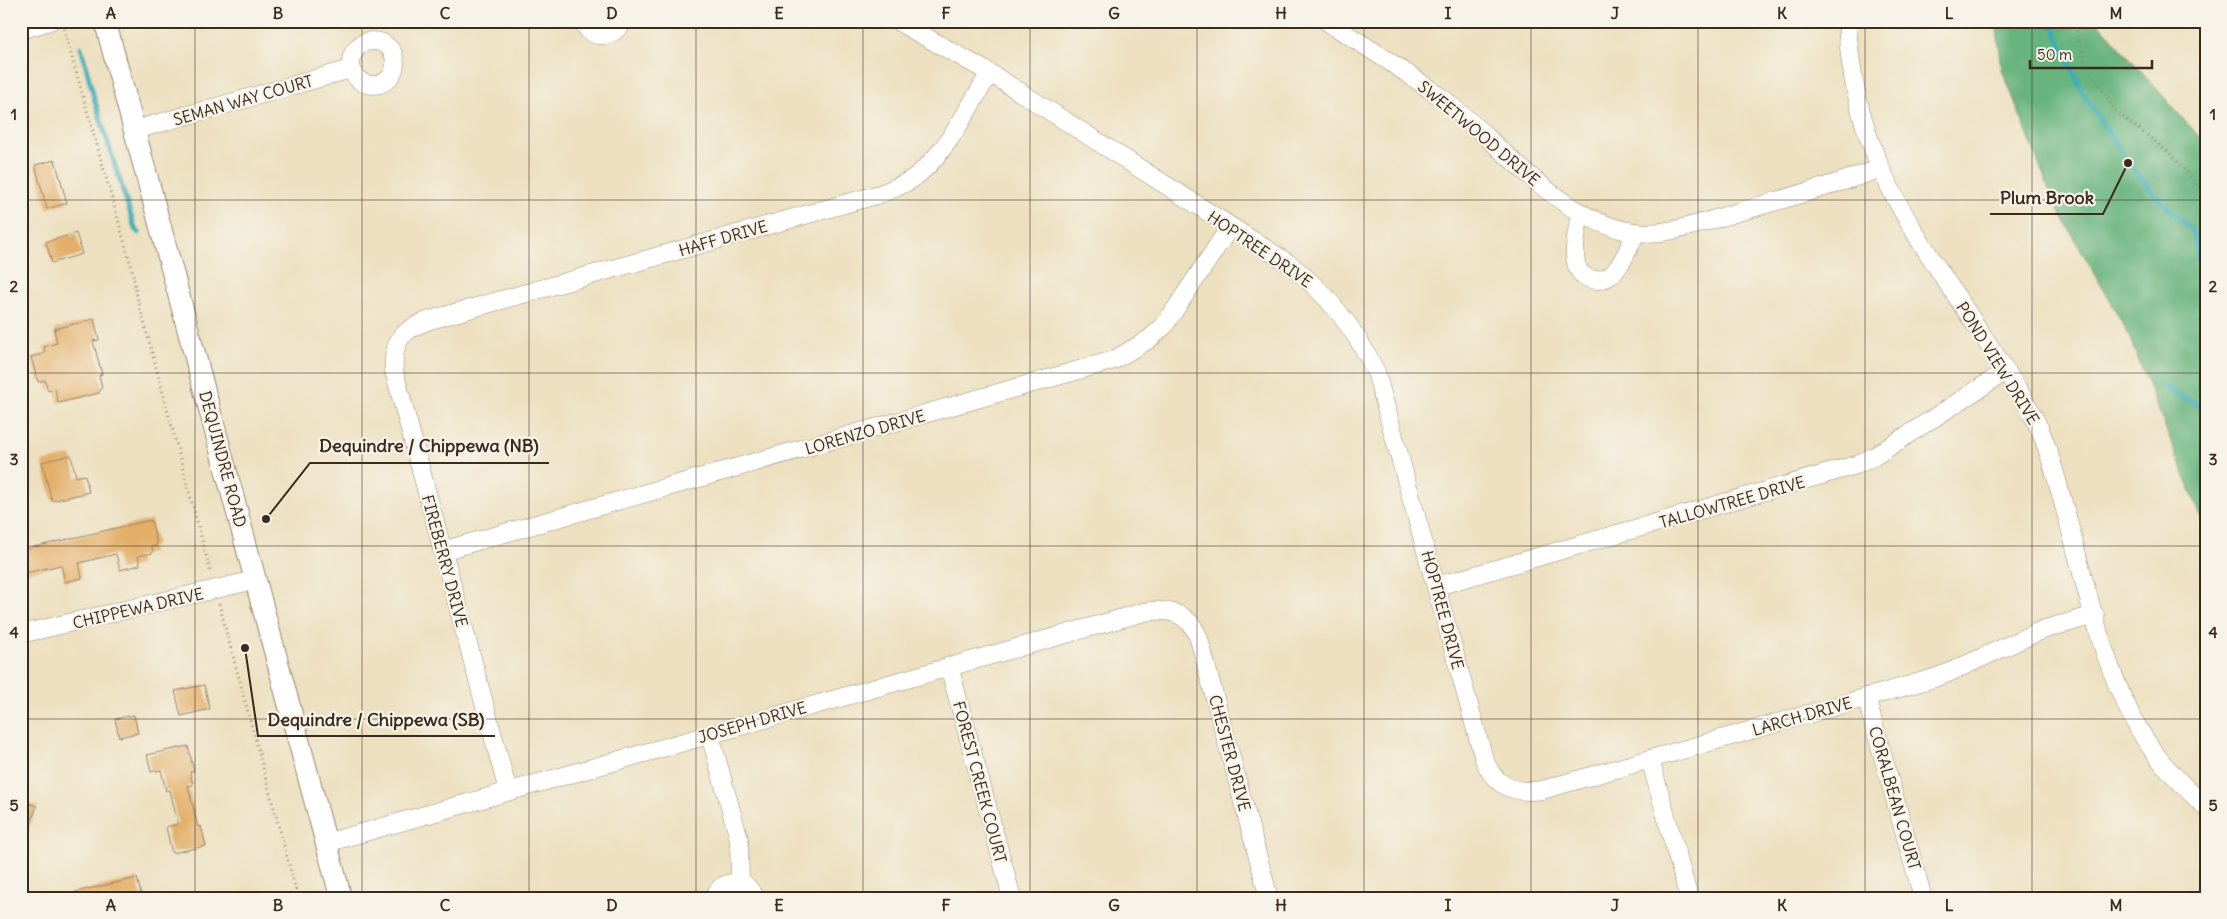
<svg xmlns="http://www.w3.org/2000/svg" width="2227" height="919" font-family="Delius,sans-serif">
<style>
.forest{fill:#67b47e;stroke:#516f4e}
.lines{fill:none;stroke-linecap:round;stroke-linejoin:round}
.stream{stroke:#3cadb6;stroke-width:5}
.building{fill:#e3af69}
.minor-casing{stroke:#94856f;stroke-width:19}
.major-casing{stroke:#94856f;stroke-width:23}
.path{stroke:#94856f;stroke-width:3;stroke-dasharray:1 4;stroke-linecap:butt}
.minor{stroke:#fff;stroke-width:18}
.major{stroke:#fff;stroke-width:21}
.grid{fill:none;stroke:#3b2a1e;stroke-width:1;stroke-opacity:0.55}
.labels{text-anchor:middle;stroke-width:4.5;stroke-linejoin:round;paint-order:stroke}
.street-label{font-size:16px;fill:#3b2a1e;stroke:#f7f3e8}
.leader{fill:none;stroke:#3b2a1e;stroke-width:2}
.callout-dot{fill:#3b2a1e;stroke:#f7f3e8;stroke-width:2}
.callout-label{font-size:18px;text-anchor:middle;font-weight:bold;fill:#3b2a1e;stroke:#f7f3e8;stroke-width:4.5;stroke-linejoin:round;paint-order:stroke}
.neatline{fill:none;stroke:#3b2a1e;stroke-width:2}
.grid-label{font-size:16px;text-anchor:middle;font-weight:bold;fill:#3b2a1e}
</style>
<rect width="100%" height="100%" fill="#f7f3e8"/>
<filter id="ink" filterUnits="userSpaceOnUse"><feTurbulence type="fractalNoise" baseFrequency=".02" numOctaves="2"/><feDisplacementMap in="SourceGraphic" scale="10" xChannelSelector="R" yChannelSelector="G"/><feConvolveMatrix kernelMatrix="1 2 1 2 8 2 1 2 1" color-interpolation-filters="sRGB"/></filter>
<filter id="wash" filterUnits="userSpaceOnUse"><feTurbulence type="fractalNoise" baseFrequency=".0096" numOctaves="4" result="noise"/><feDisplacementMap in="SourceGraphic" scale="20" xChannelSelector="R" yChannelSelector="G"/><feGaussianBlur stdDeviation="1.12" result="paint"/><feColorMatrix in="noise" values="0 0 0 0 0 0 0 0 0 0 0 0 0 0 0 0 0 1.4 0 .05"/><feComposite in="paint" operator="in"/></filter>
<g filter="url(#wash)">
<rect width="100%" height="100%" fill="#ede0c0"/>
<path class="forest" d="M1996,21H2097L2206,145V529L2126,329L2054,202L2002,69Z"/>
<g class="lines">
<g class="stream">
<path d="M2051,21L2082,92L2128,163L2163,204L2192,230L2198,258L2206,266"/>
<path d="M81,47L94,98L130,213L135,229L139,233"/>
<path d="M2166,388L2206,409"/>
</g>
</g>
<g id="blocks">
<g class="building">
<path d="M55,160L67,203L47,209L35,165Z"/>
<path d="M76,233L82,254L52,263L46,242Z"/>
<path d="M94,319L99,340L93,341L102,374L99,375L102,387L99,393L58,403L55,389L48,391L45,380L38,382L31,357L45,353L44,347L57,343L54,329Z"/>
<path d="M71,455L76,477L85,475L89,492L52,501L42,462Z"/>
<path d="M151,520L157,545L152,547L153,553L138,556L140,565L120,570L116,554L79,563L82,578L65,582L61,565L21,574V550Z"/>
<path d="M204,685L210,709L181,716L175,691Z"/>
<path d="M134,715L138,733L119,737L115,719Z"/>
<path d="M188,746L194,771L190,772L193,785L188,786L198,827L201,826L206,846L172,853L166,827L178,824L170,790L166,791L161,770L151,772L147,755Z"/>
<path d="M21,801L37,806L23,844H21Z"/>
<path d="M137,878L142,898H76L75,892Z"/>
</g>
</g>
</g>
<g filter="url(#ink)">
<use href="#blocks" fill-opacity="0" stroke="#94856f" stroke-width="1"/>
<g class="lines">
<defs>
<g id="minor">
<path d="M583,21C590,42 614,38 624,21"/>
<path d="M897,21L990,73L1288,263C1327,293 1355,328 1376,372L1484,759C1494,786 1514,794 1542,790L1931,679L1948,673L2042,630L2095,615"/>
<path d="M1326,21C1365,46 1406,71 1443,99C1499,142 1563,224 1635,232C1669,236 1703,222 1735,213C1784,199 1832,186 1879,169"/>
<path d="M1847,21C1853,156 1912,229 1983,336C2003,367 2025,397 2040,430C2051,455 2057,481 2064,506C2085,580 2101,665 2140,731C2157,761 2182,784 2206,808"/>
<path d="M21,30L50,21"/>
<circle cx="373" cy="63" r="22"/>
<path d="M135,130L351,69"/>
<path d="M1580,214C1577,233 1564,278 1596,280C1604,280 1612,276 1616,270C1625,259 1630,245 1636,232"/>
<path d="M442,551L1114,360L1148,340L1164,326L1230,227"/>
<path d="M1437,586L1856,465L1875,456L2006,371"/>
<path d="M21,634L255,580"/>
<path d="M949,666L1012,898"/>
<path d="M1866,697L1923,898"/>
<path d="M710,735L739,839L740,883"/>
<path d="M1650,759L1689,898"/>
<path d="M508,791L394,371C392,340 402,330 430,320L880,194C892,189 904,185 915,177C947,153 969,106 990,73"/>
<path d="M326,843L1144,612C1170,608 1190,613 1199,639L1269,898"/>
<path d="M714,898C719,883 733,880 746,885L756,898"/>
</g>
<path id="major" d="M105,21L341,898"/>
</defs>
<use href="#minor" class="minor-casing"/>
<use href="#major" class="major-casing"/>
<g class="path">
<path d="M2074,21L2085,63L2116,112L2170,153L2196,183L2206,204"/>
<path d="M64,29L132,269L136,292L211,574"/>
<path d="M219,604L298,898"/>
</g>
<use href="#minor" class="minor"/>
<use href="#major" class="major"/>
</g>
</g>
<path class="grid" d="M195,21V898M362,21V898M529,21V898M696,21V898M863,21V898M1030,21V898M1197,21V898M1364,21V898M1531,21V898M1698,21V898M1865,21V898M2032,21V898M21,200H2206M21,373H2206M21,546H2206M21,719H2206"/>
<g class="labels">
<g class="street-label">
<text transform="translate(243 100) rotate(-16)" y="6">SEMAN WAY COURT</text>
<text transform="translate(1479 133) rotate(40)" y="6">SWEETWOOD DRIVE</text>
<text transform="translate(723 238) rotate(-16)" y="6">HAFF DRIVE</text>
<text transform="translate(1260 249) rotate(34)" y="6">HOPTREE DRIVE</text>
<text transform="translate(1998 363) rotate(58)" y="6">POND VIEW DRIVE</text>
<text transform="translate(865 432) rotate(-16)" y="6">LORENZO DRIVE</text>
<text transform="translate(223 459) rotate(75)" y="6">DEQUINDRE ROAD</text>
<text transform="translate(1732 502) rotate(-16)" y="6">TALLOWTREE DRIVE</text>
<text transform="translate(445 561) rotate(75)" y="6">FIREBERRY DRIVE</text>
<text transform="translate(138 608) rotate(-13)" y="6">CHIPPEWA DRIVE</text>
<text transform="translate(1443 610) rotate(75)" y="6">HOPTREE DRIVE</text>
<text transform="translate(1802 716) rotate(-16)" y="6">LARCH DRIVE</text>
<text transform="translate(752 722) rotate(-16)" y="6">JOSEPH DRIVE</text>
<text transform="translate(1230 753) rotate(75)" y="6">CHESTER DRIVE</text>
<text transform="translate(980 782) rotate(75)" y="6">FOREST CREEK COURT</text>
<text transform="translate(1895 798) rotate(74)" y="6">CORALBEAN COURT</text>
</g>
</g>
<path class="leader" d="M2128 163L2103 214H1990M266 519L310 463H549M245 648L258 736H495"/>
<g class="callout-dot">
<circle cx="2128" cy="163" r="5"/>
<circle cx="266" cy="519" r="5"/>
<circle cx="245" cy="648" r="5"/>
</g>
<g class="callout-label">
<text x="2047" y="204">Plum Brook</text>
<text x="429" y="452">Dequindre / Chippewa (NB)</text>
<text x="376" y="726">Dequindre / Chippewa (SB)</text>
</g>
<rect width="2227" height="919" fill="none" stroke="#f7f3e8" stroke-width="55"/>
<path d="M2030 60v8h122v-8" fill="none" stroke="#3b2a1e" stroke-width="2.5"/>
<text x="2037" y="60" font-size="15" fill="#3b2a1e" stroke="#f7f3e8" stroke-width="4" paint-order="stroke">50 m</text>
<rect x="28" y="28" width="2172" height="864" class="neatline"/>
<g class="grid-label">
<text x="111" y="19">A</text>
<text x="278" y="19">B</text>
<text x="445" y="19">C</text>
<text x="612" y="19">D</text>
<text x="779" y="19">E</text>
<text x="946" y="19">F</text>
<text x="1114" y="19">G</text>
<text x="1281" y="19">H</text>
<text x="1448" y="19">I</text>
<text x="1615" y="19">J</text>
<text x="1782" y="19">K</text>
<text x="1949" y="19">L</text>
<text x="2116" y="19">M</text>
<text x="14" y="120">1</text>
<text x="2213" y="120">1</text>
<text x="14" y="292">2</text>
<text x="2213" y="292">2</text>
<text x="14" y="465">3</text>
<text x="2213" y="465">3</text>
<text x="14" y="638">4</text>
<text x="2213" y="638">4</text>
<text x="14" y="811">5</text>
<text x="2213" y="811">5</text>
<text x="111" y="911">A</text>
<text x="278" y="911">B</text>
<text x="445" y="911">C</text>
<text x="612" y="911">D</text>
<text x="779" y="911">E</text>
<text x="946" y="911">F</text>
<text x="1114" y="911">G</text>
<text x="1281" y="911">H</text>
<text x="1448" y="911">I</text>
<text x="1615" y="911">J</text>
<text x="1782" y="911">K</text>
<text x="1949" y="911">L</text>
<text x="2116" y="911">M</text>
</g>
</svg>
